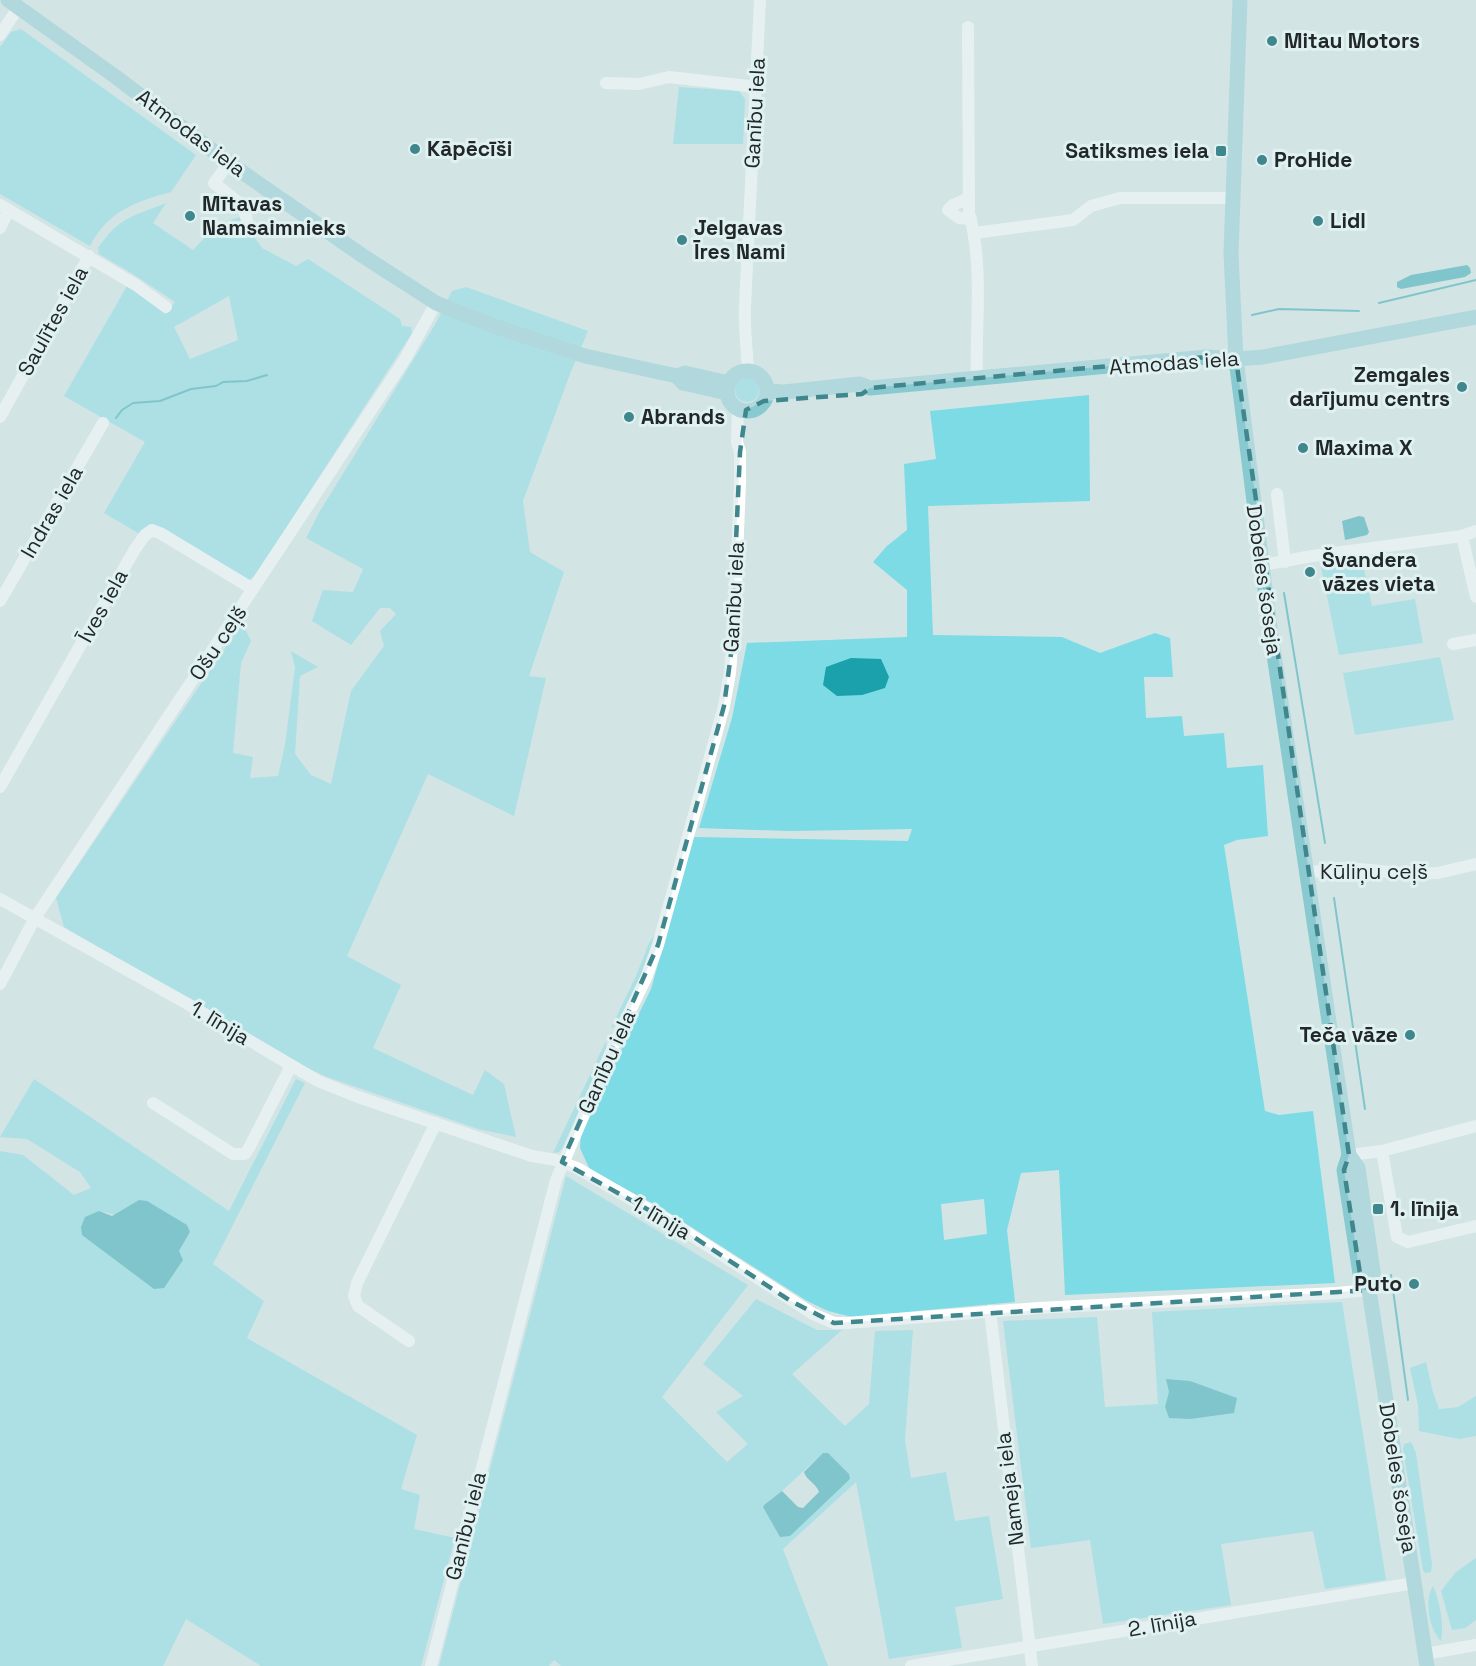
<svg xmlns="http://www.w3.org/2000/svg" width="1476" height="1666" font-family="'Space Grotesk',sans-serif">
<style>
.green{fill:#7cdbe4;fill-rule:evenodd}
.water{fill:#1ba1ab}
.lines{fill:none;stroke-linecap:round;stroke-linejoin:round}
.stream{stroke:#1ba1ab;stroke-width:2}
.minor{stroke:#fff;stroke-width:12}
.major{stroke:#88cad0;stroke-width:15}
.marked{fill:none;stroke:#3f868d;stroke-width:4.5;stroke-dasharray:12 8;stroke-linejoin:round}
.poi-dot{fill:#3f868d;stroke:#e0f1f2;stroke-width:2}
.labels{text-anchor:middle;stroke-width:6;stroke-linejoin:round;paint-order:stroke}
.poi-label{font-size:21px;font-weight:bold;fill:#222829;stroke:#e0f1f2;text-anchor:start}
.street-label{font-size:21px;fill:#222829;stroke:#e0f1f2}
</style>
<rect width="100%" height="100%" fill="#d3e4e5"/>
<g class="green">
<path d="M21,29L196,155L171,192C136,201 107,212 90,246L0,194V47L11,32Z"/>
<path d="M679,87L739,91L745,99L743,144H673Z"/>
<path d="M166,203L153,223L193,250L217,225L240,217L262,248L296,266L308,259L400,319L402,326L411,327L412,333L255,576L247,581L152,524L140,534L104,513L145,442L64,396L127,286L166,314L175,302L133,274L99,254L98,248C120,216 132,217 166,203ZM229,296L238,340L190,359L174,327Z"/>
<path d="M466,287L588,331L570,374L523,501L530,552L564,572L529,676L546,678L514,816L428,774L347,956L401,985L373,1048L473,1095L485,1070L504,1084L516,1137L478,1129L327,1077L307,1068L64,927L56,898L242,623L251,641L241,663L233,753L253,757L250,778L278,776L285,745L295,667L291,651L318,667L300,676L295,754L311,775L331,784L351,691L384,646L380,631L396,614L390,608H380L351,645L312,621L323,590L353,592L363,569L306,538L320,511L436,323L452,291Z"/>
<circle cx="747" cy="390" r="12"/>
<path d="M1089,395L1090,501L928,506L933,635L1062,637L1100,653L1155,633L1170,638L1173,677H1144L1146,718L1182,716L1184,736L1224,733L1227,768L1263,765L1268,836L1237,840L1224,845L1265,1111L1279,1115L1313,1111L1335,1283L1065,1295L1059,1170L1021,1173L1007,1230L1015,1302L852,1317L828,1311L807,1301L663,1209L590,1170L580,1148L581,1132L651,989L694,837L908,841L912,829L789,831L699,828L732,718L747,643L907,637V590L873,562L887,546L907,530L904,464L936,459L930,411ZM984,1199L987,1234L944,1240L941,1204Z"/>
<path d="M1362,561L1372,606L1415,599L1423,643L1339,655L1321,567Z"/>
<path d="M1440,657L1454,720L1355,735L1343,673Z"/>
<path d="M656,933L644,971L619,1023L611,1028L636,976L649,943Z"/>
<path d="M606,1041V1049L563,1147L559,1152L553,1153Z"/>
<path d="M34,1079L229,1211L296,1079L305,1083L213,1264L264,1301L247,1338L417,1435L401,1489L420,1495L414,1529L455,1538L421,1666H261L186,1619L163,1666H0V1151L23,1155L74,1195L91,1188L80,1172L27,1139L0,1137ZM99,1211L190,1232L179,1251Z"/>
<path d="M566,1176L748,1285L662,1397L727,1462L748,1444L716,1412L743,1396L703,1364L756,1299L817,1330H842L792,1374L845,1426L869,1404L875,1331L913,1330L905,1440L911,1478L946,1472L955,1521L989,1516L1003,1599L955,1607L962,1648L889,1659L856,1482L783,1549L828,1666H561L554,1660L549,1666H439ZM823,1453L850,1479L780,1537L764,1504L782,1491Z"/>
<path d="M1342,1302L1386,1580L1325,1589L1313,1531L1221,1544L1231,1605L1103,1624L1090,1540L1031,1548L1003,1321L1097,1317L1105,1407L1158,1404L1152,1312Z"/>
<path d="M1426,1362L1433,1392L1439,1409L1458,1407L1476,1396V1436L1459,1439L1419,1431L1418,1405L1410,1368Z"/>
<path d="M1411,1442L1416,1453L1432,1565L1431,1572L1425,1573L1423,1570L1403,1449L1404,1444Z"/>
<path d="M1476,1558V1620L1465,1628L1452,1630L1441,1591L1456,1572Z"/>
<path d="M1433,1586C1440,1601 1444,1625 1441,1641C1429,1629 1424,1600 1433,1586Z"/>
</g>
<g class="water">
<path d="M1467,265L1470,268L1471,273L1465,277L1401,289L1397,287V282L1411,275Z"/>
<path d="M1359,516L1364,517L1369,532L1367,535L1345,540L1342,521Z"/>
<path d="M851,658L881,659L889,677L885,688L862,695L837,696L823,685L826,667Z"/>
<path d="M139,1200L147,1201L187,1225L190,1232L179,1251L183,1260L164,1288L154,1289L82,1235L81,1227L85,1217L99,1211L112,1216Z"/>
<path d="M1166,1379L1190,1381L1237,1398L1234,1413L1190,1419L1169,1418L1165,1407L1169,1392Z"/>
<path d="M823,1453H828L849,1474L850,1479L790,1536L780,1537L763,1507L765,1504L782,1491L798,1507L803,1508L819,1492C817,1484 806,1480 804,1472Z"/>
</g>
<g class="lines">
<g class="stream">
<path d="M1379,303L1476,280"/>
<path d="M1252,315L1279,309L1359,311"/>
<path d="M116,418L122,410L133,403L160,401L191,389L216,386L223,382L247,381L267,375"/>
<path d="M1284,593L1325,843"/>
<path d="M1334,898L1365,1109"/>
<path d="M1391,1275L1408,1400"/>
</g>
<g class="minor">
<path d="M968,27L969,213C984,268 975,323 977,380"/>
<path d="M0,35L18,8"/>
<path d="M606,83L639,84L669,77L757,87"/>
<path d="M229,163L214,183L243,206L248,224"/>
<path d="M969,198L953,205L948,210L959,218L971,219"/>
<path d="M0,205L136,285L166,307"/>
<path d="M0,228L9,210"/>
<path d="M974,233L1073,220L1091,206L1120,198H1233"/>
<path d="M748,371C747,349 744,328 745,306L760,0"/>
<path d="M0,417L89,256"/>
<path d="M1277,494L1285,562"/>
<path d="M1462,536L1476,597"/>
<path d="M1262,565L1312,556L1462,536L1476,531"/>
<path d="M0,601L103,423"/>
<path d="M1453,644L1476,640"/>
<path d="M0,787L135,549L145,535L152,530L160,533L253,589"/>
<path d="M1307,872L1359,869L1410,874L1438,873L1476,864"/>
<path d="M0,899L186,1003L318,1081L358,1097L532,1156L556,1160L577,1168L674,1224L813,1314L834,1323H847L1038,1308L1337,1293L1369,1290"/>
<path d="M0,984L35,918L405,359L436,303"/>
<path d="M153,1103L233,1154H245L249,1148L291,1066"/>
<path d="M1382,1151L1397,1237L1408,1242L1476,1226"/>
<path d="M1349,1155L1382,1151L1476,1126"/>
<path d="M990,1311L1032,1666"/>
<path d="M409,1341L358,1306L354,1296L357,1283L436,1123"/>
<path d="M1425,1654L1476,1645"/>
<path d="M431,1666L556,1180L617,1038L646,978L658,945L724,706L730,673L735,608L740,482V452L737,442L738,408"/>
<path d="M911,1666L1414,1583"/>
</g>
<g class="major">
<path d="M8,0L116,77L229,163L363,256L436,303L494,326L585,356L677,376L685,373L729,383"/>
<path d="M1240,0L1231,254L1236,359L1270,628L1349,1155L1358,1168L1374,1278L1369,1290"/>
<circle cx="747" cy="391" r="20"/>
<path d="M677,376L683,383L727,393"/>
<path d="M767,391L784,392L860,384L870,388L1207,357L1236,359L1263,357L1476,317"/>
<path d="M1349,1155L1344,1170L1361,1280L1369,1290L1427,1666"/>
</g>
</g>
<path d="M0 0H1476V1666H0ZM1207,357L1236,359L1349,1155L1344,1170L1361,1280L1369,1290L834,1323L789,1300L674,1224L562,1162L658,945L724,706L731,654L740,452L746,410L764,401L862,394L870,388Z" fill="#d3e4e5" fill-opacity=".55" fill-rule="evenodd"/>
<path class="marked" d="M1207,357L1236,359L1349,1155L1344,1170L1361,1280L1369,1290L834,1323L789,1300L674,1224L562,1162L658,945L724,706L731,654L740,452L746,410L764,401L862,394L870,388Z"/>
<g class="poi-dot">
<circle cx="1272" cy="41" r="6"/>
<circle cx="415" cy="149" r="6"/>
<rect x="1215" y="145" width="12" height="12" rx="3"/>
<circle cx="1262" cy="160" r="6"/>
<circle cx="190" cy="216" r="6"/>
<circle cx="1318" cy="221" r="6"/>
<circle cx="682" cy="240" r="6"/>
<circle cx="1462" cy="387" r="6"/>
<circle cx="629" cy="417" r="6"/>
<circle cx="1303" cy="448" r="6"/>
<circle cx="1310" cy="572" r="6"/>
<circle cx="1410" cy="1035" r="6"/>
<rect x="1372" y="1203" width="12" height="12" rx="3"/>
<circle cx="1414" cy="1284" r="6"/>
</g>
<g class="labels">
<g class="poi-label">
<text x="1284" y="48">Mitau Motors</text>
<text x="427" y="156">Kāpēcīši</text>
<text x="1209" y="158" text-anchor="end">Satiksmes iela</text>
<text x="1274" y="167">ProHide</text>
<text x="202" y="211">Mītavas<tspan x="202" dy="24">Namsaimnieks</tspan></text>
<text x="1330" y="228">Lidl</text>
<text x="694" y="235">Jelgavas<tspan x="694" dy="24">Īres Nami</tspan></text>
<text x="1450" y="382" text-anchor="end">Zemgales<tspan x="1450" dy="24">darījumu centrs</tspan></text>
<text x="641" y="424">Abrands</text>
<text x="1315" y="455">Maxima X</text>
<text x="1322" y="567">Švandera<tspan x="1322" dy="24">vāzes vieta</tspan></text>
<text x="1398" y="1042" text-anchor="end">Teča vāze</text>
<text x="1390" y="1216">1. līnija</text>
<text x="1402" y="1291" text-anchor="end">Puto</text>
</g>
<g class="street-label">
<text transform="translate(755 113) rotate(-87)" y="7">Ganību iela</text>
<text transform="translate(191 133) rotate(37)" y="7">Atmodas iela</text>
<text transform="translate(53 321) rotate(-61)" y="7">Saulītes iela</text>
<text transform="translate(1174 363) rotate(-4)" y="7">Atmodas iela</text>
<text transform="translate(52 512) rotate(-60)" y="7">Indras iela</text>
<text transform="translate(1264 580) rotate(82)" y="7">Dobeles šoseja</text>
<text transform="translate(734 597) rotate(-87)" y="7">Ganību iela</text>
<text transform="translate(103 606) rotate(-61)" y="7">Īves iela</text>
<text transform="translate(218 643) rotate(-56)" y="7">Ošu ceļš</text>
<text x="1374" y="879">Kūliņu ceļš</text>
<text transform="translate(220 1023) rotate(31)" y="7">1. līnija</text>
<text transform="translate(607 1062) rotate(-66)" y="7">Ganību iela</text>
<text transform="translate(661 1218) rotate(30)" y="7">1. līnija</text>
<text transform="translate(1398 1478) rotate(81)" y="7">Dobeles šoseja</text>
<text transform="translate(1010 1489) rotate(-97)" y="7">Nameja iela</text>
<text transform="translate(466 1526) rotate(-76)" y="7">Ganību iela</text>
<text transform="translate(1162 1624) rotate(-10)" y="7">2. līnija</text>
</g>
</g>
</svg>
